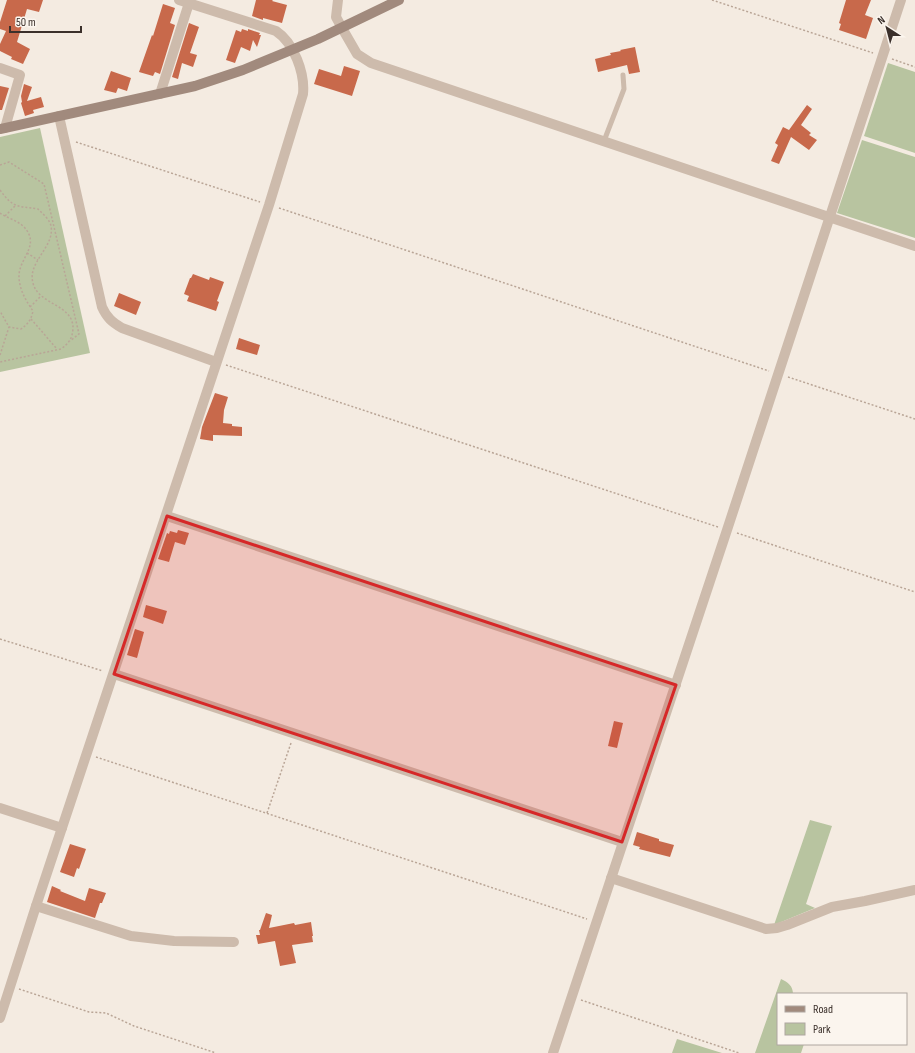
<svg xmlns="http://www.w3.org/2000/svg" width="915" height="1053" font-family="'Sofia Sans Condensed',sans-serif">
<style>
.green{fill:#b8c4a0}
.building{fill:#c8694b}
.lines{fill:none;stroke-linecap:round;stroke-linejoin:round}
.path{stroke:#b9a596;stroke-width:1.5;stroke-dasharray:2 2;stroke-linecap:butt}
.lane{stroke:#cdbbac;stroke-width:5}
.street{stroke:#cdbbac;stroke-width:10}
.secondary{stroke:#a18a7d;stroke-width:10}
.marked{fill:#d62828;fill-opacity:0.2;stroke:#d62828;stroke-width:3;stroke-linejoin:round}
</style>
<rect width="100%" height="100%" fill="#f4ebe1"/>
<g class="green">
<path d="M888,63L915,72V153L864,136Z"/>
<path d="M40,128L90,353L0,372V137Z"/>
<path d="M862,140L915,157V238L837,213Z"/>
<path d="M810,820L832,826L806,904L815,908L774,925Z"/>
<path d="M781,979C788,982 793,986 793,994H778V1044H804L801,1053H755Z"/>
<path d="M677,1039L722,1053H672Z"/>
</g>
<g class="building">
<path d="M7,0H43L39,12L27,9L17,42L30,49L23,64L11,59L12,57L0,51V44L6,31L0,29V22Z"/>
<path d="M256,0H273L272,1L287,5L282,23L263,18V20L252,16Z"/>
<path d="M846,0H871L865,15L873,18L866,39L839,30L841,24L839,23Z"/>
<path d="M163,4L175,8L170,23L175,25L160,74L155,72L153,76L139,72L152,35L153,36Z"/>
<path d="M189,23L199,27L190,53L197,55L193,67L182,63L178,79L172,77Z"/>
<path d="M242,29L248,31V29L260,33L259,35H261L257,47L253,40L250,51L241,47L235,63L226,60L236,30L241,32Z"/>
<path d="M635,47L640,72L629,74L627,65L598,72L595,59L611,55L610,53L621,51L620,50Z"/>
<path d="M344,66L360,71L352,96L314,84L319,69L341,76Z"/>
<path d="M111,71L131,78L127,91L118,88L116,93L104,90Z"/>
<path d="M24,84L32,87L27,101L41,97L44,107L33,110L34,113L25,116L21,103L22,102L21,96Z"/>
<path d="M0,86L9,88L2,110H0Z"/>
<path d="M807,105L812,109L801,125L811,133L809,135L817,140L809,150L791,137L779,164L771,161L778,145L775,143L783,127L789,130Z"/>
<path d="M193,274L209,280L210,277L224,282L217,301L219,302L216,311L187,301L189,296L184,294L190,278H191Z"/>
<path d="M119,293L141,302L136,315L114,306Z"/>
<path d="M239,338L260,345L257,355L236,349Z"/>
<path d="M215,393L228,397L224,410L223,423L232,424V426L242,427V436L213,435V441L200,439L202,427Z"/>
<path d="M178,530L189,533L185,545L175,542L169,562L158,559L167,533L169,534L170,531L177,533Z"/>
<path d="M146,605L167,611L163,624L143,617Z"/>
<path d="M135,629L144,632L137,658L127,655Z"/>
<path d="M614,721L623,723L617,748L608,746Z"/>
<path d="M637,832L659,839V841L674,845L670,857L639,849L640,847L633,845Z"/>
<path d="M70,844L86,849L79,869L77,868L74,877L60,872Z"/>
<path d="M52,886L61,890L60,891L85,901L89,888L106,893L102,903H100L95,918L47,902Z"/>
<path d="M266,913L272,915L269,928L294,923L295,925L311,922L313,936H312L313,942L292,945L296,963L280,966L275,941L258,944L256,935H260L259,930H260Z"/>
</g>
<g class="lines">
<g class="path">
<path d="M712,0L873,53"/>
<path d="M892,59L915,67"/>
<path d="M76,142L260,202"/>
<path d="M0,165L9,162L44,184L79,334L70,341"/>
<path d="M0,190C13,208 17,206 38,209C43,214 50,220 51,226C55,247 27,262 33,283C38,305 74,304 73,329C72,339 69,343 61,349L0,362"/>
<path d="M279,208L769,371"/>
<path d="M0,213C7,218 17,220 24,227C41,245 19,258 19,276C19,289 26,301 33,311C31,320 28,324 21,329L9,327L0,311"/>
<path d="M5,216L15,206"/>
<path d="M27,253L38,260"/>
<path d="M30,307L41,296"/>
<path d="M31,319L57,349"/>
<path d="M0,355L9,327"/>
<path d="M226,365L718,527"/>
<path d="M788,377L915,419"/>
<path d="M737,533L915,592"/>
<path d="M0,639L103,671"/>
<path d="M96,757L587,919"/>
<path d="M267,813L291,743"/>
<path d="M19,989L89,1012L106,1013L134,1026L216,1053"/>
<path d="M581,1000L739,1053"/>
</g>
<path class="lane" d="M604,141L624,89L623,75"/>
<g class="street">
<path d="M338,0L336,17L342,28L357,54L371,63L915,246"/>
<path d="M0,68L20,75L5,128"/>
<path d="M160,94L189,3"/>
<path d="M59,116L102,307C107,318 112,322 122,328L216,362"/>
<path d="M167,516L676,685"/>
<path d="M114,674L622,842"/>
<path d="M0,808L62,828"/>
<path d="M611,878L766,929L777,928L787,925L832,907L865,901L915,890"/>
<path d="M36,906L131,936L174,941L234,942"/>
<path d="M0,1018L36,906L269,205L303,94C305,73 294,43 276,31L179,0"/>
<path d="M553,1053L727,530L901,0"/>
</g>
<path class="secondary" d="M0,129L195,86L243,70L318,39L399,0"/>
</g>
<path class="marked" d="M167,516L676,685L622,842L114,674Z"/>
<rect x="777" y="993" width="130" height="52" fill="#fbf5ee" stroke="#aea6a0"/>
<rect x="785" y="1006" width="20" height="6" fill="#a18a7d" stroke="#aea6a0"/>
<text x="813" y="1013" font-size="12" fill="#3b302b">Road</text>
<rect x="785" y="1023" width="20" height="12" fill="#b8c4a0" stroke="#aea6a0"/>
<text x="813" y="1033" font-size="12" fill="#3b302b">Park</text>
<g transform="translate(887 28) rotate(324)" stroke="#fbf5ee" stroke-width="3" paint-order="stroke">
<path d="M0-3L7 15L0 10L-7 15Z" fill="#3b302b"/>
<text y="-6" font-size="11" font-weight="bold" text-anchor="middle" fill="#3b302b">N</text>
</g>
<path d="M10 26v6h71v-6" fill="none" stroke="#3b302b" stroke-width="2"/>
<text x="16" y="26" font-size="12" fill="#3b302b" stroke="#fbf5ee" stroke-width="3" paint-order="stroke">50 m</text>
</svg>
